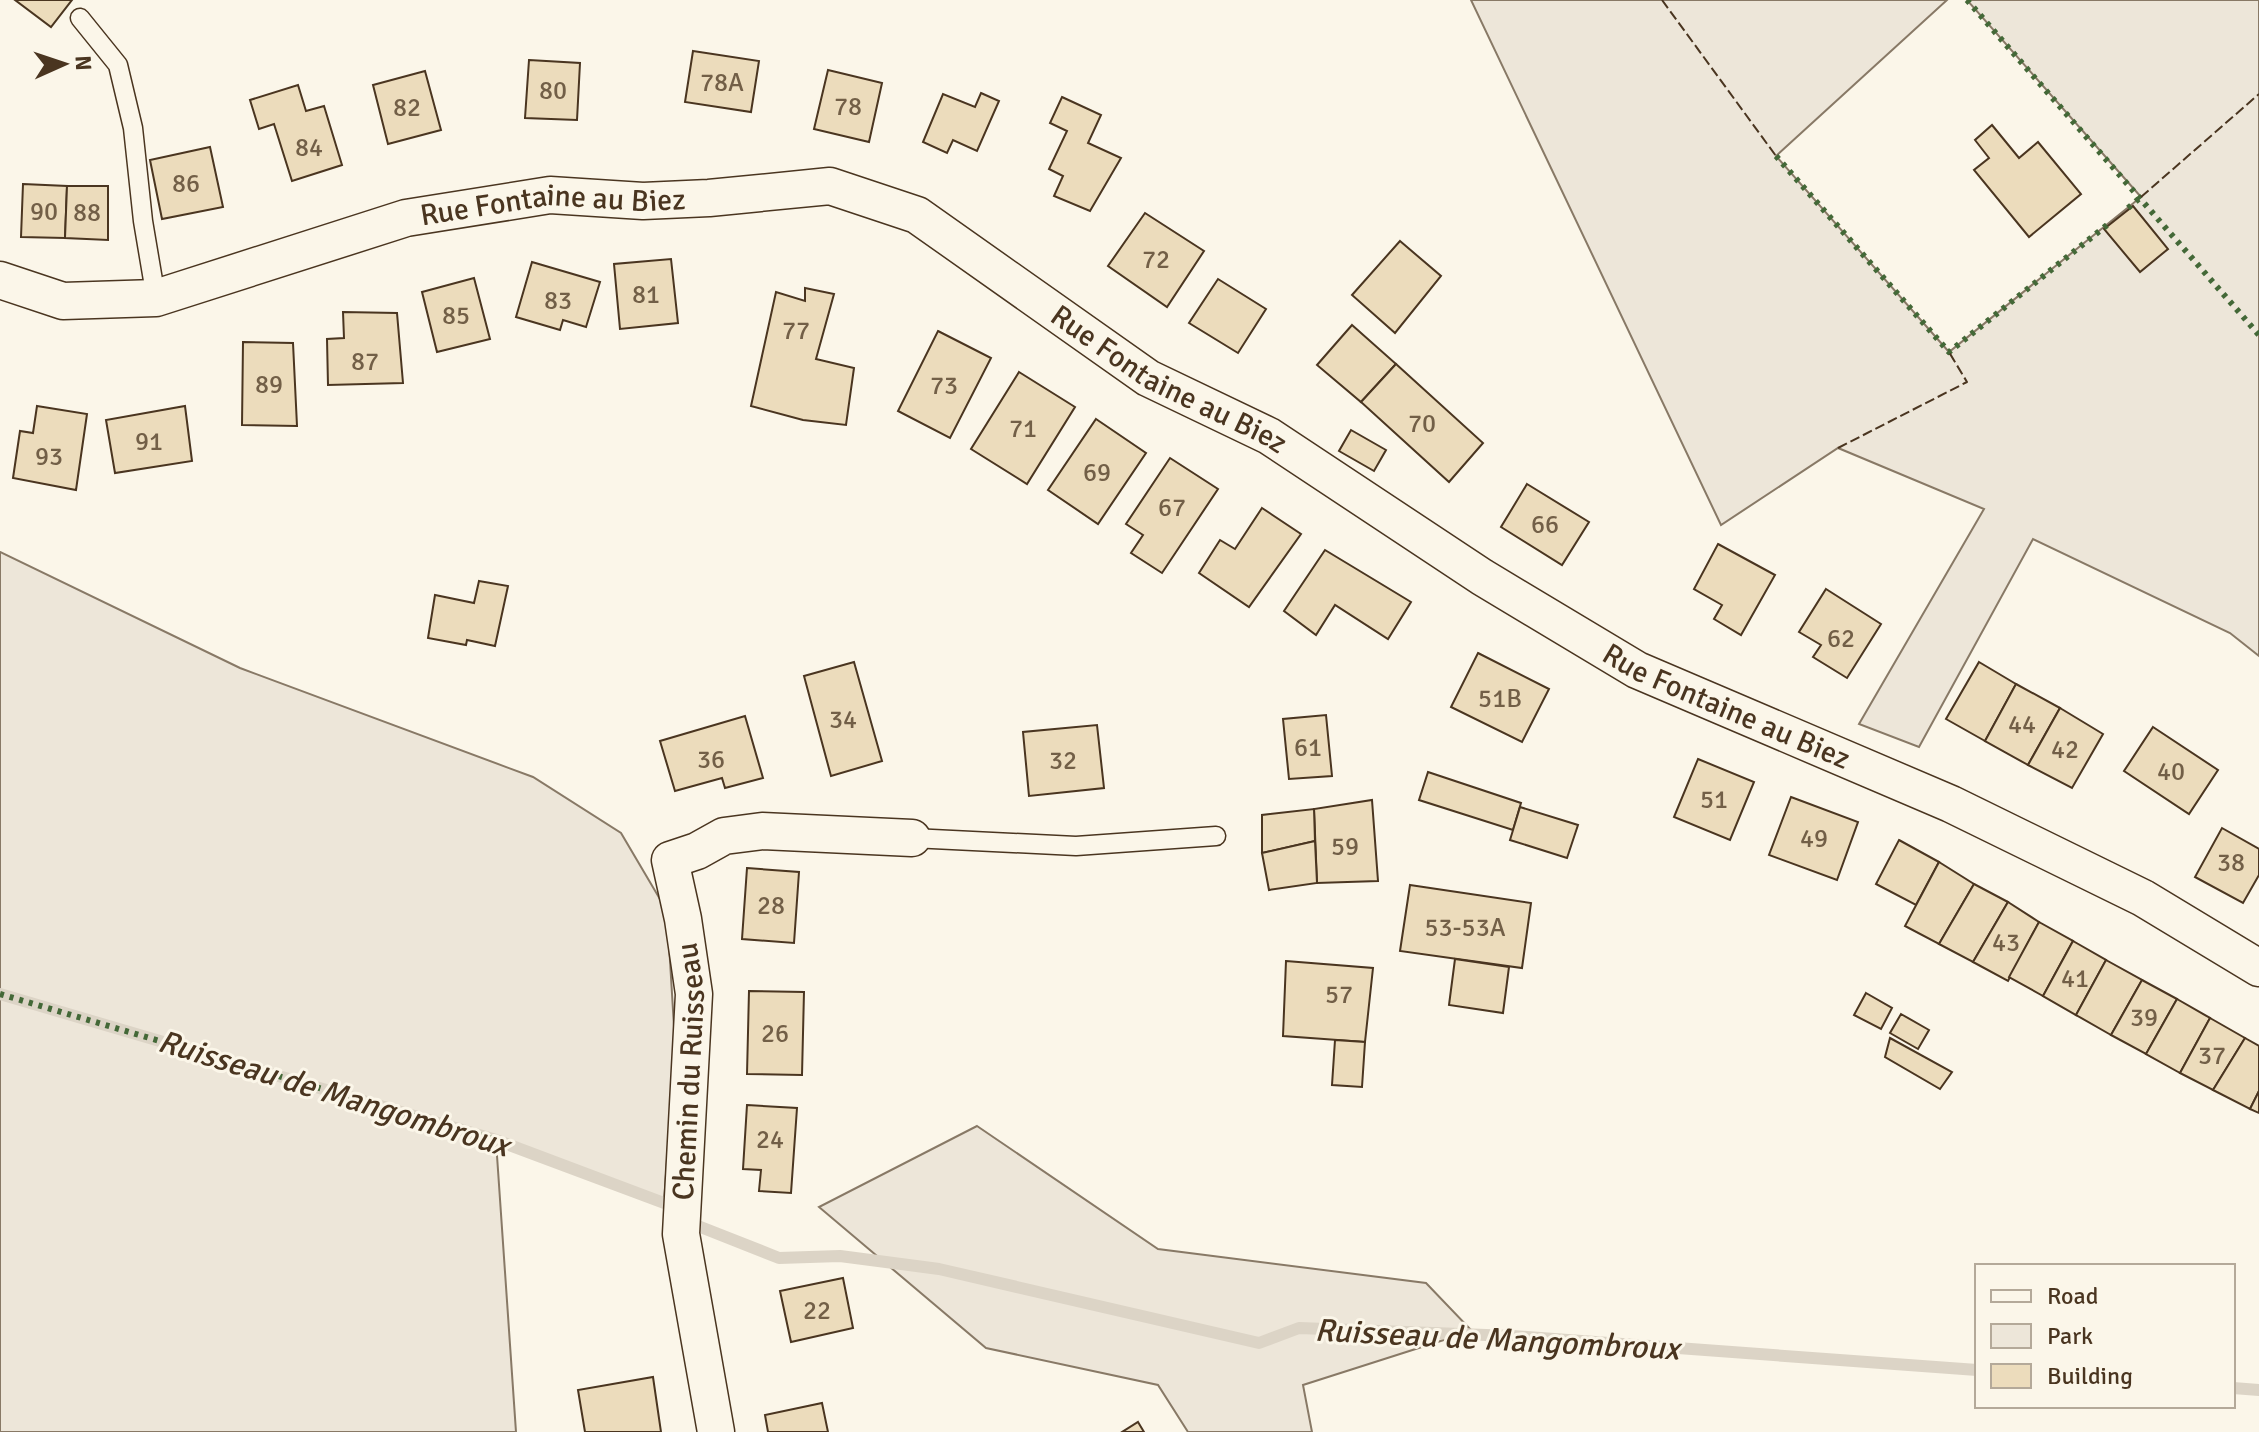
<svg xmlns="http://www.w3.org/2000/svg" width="2259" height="1432" font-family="Signika,sans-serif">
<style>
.green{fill:#ede6d9;stroke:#887966;stroke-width:2}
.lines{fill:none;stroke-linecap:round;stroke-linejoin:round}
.stream{stroke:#dcd4c6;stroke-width:12}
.building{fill:#ecdcbc;stroke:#4a3520;stroke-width:2}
.service-casing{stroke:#4a3520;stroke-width:21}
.minor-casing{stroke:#4a3520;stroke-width:39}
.service{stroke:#fbf6e9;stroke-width:18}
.minor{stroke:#fbf6e9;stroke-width:36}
.hedge{stroke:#436837;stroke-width:6;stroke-dasharray:4 6;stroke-linecap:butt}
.fence{stroke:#4a3520;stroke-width:2;stroke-dasharray:10 4;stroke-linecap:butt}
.labels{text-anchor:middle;stroke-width:6;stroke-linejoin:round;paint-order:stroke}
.number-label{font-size:26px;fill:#725f47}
.street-label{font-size:30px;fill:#4a3520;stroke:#fbf6e9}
.water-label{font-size:32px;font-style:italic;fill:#4a3520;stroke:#fbf6e9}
</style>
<rect width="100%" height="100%" fill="#fbf6e9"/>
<g class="green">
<path d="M1471,0H1947L1776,156L1949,352L2141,197L1967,0H2259V656L2230,633L2033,539L1919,747L1859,724L1984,509L1838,448L1721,525Z"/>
<path d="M0,552L240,668L533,777L621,833L667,911L675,1043L664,1203L496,1141L516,1432H0Z"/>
<path d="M977,1126L1158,1249L1426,1283L1472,1331L1303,1385L1312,1432H1188L1158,1385L986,1348L819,1207Z"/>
</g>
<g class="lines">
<g class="stream">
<path d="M0,994L496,1140L664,1203"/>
<path d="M698,1226L779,1258L840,1256L939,1269L1259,1343L1299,1328L1513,1336L1977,1370"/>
<path d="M2233,1388L2259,1390"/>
</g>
</g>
<g class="building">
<path d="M15,0H72L51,27Z"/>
<path d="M693,51L759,61L751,112L685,102Z"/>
<path d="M529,60L580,63L577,120L525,118Z"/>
<path d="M828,70L882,83L869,142L814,129Z"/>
<path d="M425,71L441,130L388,144L373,85Z"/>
<path d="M298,85L306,111L324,106L342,165L292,181L274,124L259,129L250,100Z"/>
<path d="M981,93L999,101L977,151L953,140L947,153L923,142L943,94L975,107Z"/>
<path d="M1062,97L1101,115L1088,143L1121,158L1090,211L1054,196L1063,176L1049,169L1067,131L1050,123Z"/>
<path d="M1992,125L2019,158L2038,142L2081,194L2029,237L1974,170L1989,158L1975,140Z"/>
<path d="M210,147L223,207L162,219L150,160Z"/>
<path d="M23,184L67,186L65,238L21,237Z"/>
<path d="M67,186H108V240L65,238Z"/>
<path d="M2133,206L2168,249L2140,272L2104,229Z"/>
<path d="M1145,213L1204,251L1167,307L1108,266Z"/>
<path d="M1400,241L1441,276L1395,333L1352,295Z"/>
<path d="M671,259L678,323L620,329L614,264Z"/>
<path d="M532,262L600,282L586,327L563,320L560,330L516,317Z"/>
<path d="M474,278L490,339L437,352L422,292Z"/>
<path d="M1218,279L1266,309L1238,353L1189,323Z"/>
<path d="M805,288L834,294L816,359L854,368L846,425L803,420L751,406L776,292L805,301Z"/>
<path d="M343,312L397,313L403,383L328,385L327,339L344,338Z"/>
<path d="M1352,325L1396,364L1361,402L1317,365Z"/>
<path d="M938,331L991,358L950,438L898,411Z"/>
<path d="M243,342L293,343L297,426L242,425Z"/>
<path d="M1396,364L1483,443L1449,482L1361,402Z"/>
<path d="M1019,372L1075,407L1027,484L971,449Z"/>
<path d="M37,406L87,414L76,490L13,478L20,431L33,433Z"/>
<path d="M185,406L192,461L115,473L106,420Z"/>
<path d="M1096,419L1146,453L1098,524L1048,490Z"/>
<path d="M1351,430L1386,450L1374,471L1339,451Z"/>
<path d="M1170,458L1218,489L1162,573L1131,553L1143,535L1126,524Z"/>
<path d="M1527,484L1589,522L1562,565L1501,527Z"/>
<path d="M1262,508L1301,534L1249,607L1199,573L1220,540L1235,549Z"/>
<path d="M1718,544L1775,575L1741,635L1714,619L1722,605L1694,589Z"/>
<path d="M1325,550L1411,602L1388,639L1335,605L1316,635L1284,611Z"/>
<path d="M479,581L508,586L495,646L467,640L466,645L428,638L435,595L474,603Z"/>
<path d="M1826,589L1881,624L1847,678L1813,657L1821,645L1799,632Z"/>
<path d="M1478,653L1549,689L1522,742L1451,707Z"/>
<path d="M854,662L882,761L831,776L804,676Z"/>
<path d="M1979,662L2016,684L1985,741L1946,719Z"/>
<path d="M2016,684L2060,708L2028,765L1985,741Z"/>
<path d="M2060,708L2103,734L2072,788L2028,765Z"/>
<path d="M1326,715L1332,776L1289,779L1283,719Z"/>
<path d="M745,716L763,778L725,788L722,778L675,791L660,741Z"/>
<path d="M1097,725L1104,788L1029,796L1023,732Z"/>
<path d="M2153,727L2218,770L2189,814L2124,771Z"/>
<path d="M1698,759L1754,782L1730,840L1674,817Z"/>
<path d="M1428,772L1521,803L1513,830L1419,800Z"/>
<path d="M1791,797L1858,822L1837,880L1769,855Z"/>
<path d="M1372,800L1378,881L1317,883L1314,809Z"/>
<path d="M1520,807L1578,825L1567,858L1510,840Z"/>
<path d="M1314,809L1315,841L1262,853V815Z"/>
<path d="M2222,828L2259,849V875L2243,903L2195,877Z"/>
<path d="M1899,840L1939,862L1916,905L1876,884Z"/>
<path d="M1315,841L1317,883L1269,890L1262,853Z"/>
<path d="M1939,862L1974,884L1939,944L1905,926Z"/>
<path d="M747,868L799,872L794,943L742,939Z"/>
<path d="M1974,884L2008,902L1973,962L1939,944Z"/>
<path d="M1410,885L1531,903L1522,968L1400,951Z"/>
<path d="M2008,902L2039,922L2008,981L1973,962Z"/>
<path d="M2039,922L2073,941L2043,996L2009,977Z"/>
<path d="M2073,941L2106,960L2076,1015L2043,996Z"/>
<path d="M1455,959L1509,967L1503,1013L1449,1005Z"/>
<path d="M2106,960L2142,980L2111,1035L2076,1015Z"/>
<path d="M1286,961L1373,968L1365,1042L1283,1036Z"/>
<path d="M2142,980L2177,999L2146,1054L2111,1035Z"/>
<path d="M749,991L804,992L802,1075L747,1074Z"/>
<path d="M1866,993L1892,1008L1881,1029L1854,1015Z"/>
<path d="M2177,999L2210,1018L2180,1073L2146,1054Z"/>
<path d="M1901,1014L1929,1030L1918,1049L1890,1033Z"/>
<path d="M2210,1018L2245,1038L2213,1090L2180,1073Z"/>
<path d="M1890,1038L1952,1072L1940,1089L1885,1057Z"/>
<path d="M2245,1038L2259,1046V1091L2250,1109L2213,1090Z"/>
<path d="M1335,1040L1365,1042L1362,1087L1332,1085Z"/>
<path d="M2259,1091V1113L2250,1109Z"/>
<path d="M747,1105L797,1108L791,1193L759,1191L761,1170L743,1169Z"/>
<path d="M843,1278L853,1328L791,1342L780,1291Z"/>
<path d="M653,1377L661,1432H585L578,1390Z"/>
<path d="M822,1403L828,1432H768L765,1415Z"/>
<path d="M1138,1422L1144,1432H1122Z"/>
</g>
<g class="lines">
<defs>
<g id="service">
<path d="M80,18L118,65L133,128L143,221L156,298"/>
<path d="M912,838L1076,846L1216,836"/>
</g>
<g id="minor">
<path id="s1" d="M0,280L63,301L156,298L406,218L550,195L643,201L709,198L830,186L917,215L1148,378L1269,436L1482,577L1637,670L1951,804L2143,898L2259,968"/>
<path id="s2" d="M716,1432L681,1234L694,994L683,919L670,860L697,851L724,836L762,831L912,838"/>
</g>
</defs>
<use href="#service" class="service-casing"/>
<use href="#minor" class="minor-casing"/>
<use href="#service" class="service"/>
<use href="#minor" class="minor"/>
<g class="hedge">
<path d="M1967,0L2259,335"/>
<path d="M1776,156L1949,352L2107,225"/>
<path d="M2128,208L2141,197"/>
<path d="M0,994L496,1140"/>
</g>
<g class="fence">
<path d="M1662,0L1776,156"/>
<path d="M2141,197L2259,94"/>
<path d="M1838,448L1967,382L1949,352"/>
</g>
</g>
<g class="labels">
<g class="number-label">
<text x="722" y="91">78A</text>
<text x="553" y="99">80</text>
<text x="848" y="115">78</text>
<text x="407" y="116">82</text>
<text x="309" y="156">84</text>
<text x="186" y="192">86</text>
<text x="44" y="220">90</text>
<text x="87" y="221">88</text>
<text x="1156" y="268">72</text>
<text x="646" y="303">81</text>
<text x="558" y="309">83</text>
<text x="456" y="324">85</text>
<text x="796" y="339">77</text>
<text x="365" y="370">87</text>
<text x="269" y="393">89</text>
<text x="944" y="394">73</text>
<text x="1422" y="432">70</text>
<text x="1023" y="437">71</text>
<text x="149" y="450">91</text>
<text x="49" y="465">93</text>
<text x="1097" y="481">69</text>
<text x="1172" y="516">67</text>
<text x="1545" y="533">66</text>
<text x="1841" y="647">62</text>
<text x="1500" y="707">51B</text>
<text x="843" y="728">34</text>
<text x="2022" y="733">44</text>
<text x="1308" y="756">61</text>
<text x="2065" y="758">42</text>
<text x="711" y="768">36</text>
<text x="1063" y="769">32</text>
<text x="2171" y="780">40</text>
<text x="1714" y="808">51</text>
<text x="1814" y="847">49</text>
<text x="1345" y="855">59</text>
<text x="2231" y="871">38</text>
<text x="771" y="914">28</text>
<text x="1465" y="936">53-53A</text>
<text x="2006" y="951">43</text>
<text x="2075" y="987">41</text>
<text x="1339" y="1003">57</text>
<text x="2144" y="1026">39</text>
<text x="775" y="1042">26</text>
<text x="2212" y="1064">37</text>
<text x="770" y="1148">24</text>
<text x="817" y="1319">22</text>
</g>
<g class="street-label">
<text dy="10" stroke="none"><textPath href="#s1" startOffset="570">Rue Fontaine au Biez</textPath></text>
<text dy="10" stroke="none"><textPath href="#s1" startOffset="1242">Rue Fontaine au Biez</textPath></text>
<text dy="10" stroke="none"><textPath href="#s1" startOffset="1890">Rue Fontaine au Biez</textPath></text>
<text dy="10" stroke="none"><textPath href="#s2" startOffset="364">Chemin du Ruisseau</textPath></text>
</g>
<g class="water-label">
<text transform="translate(334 1093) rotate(17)" y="11">Ruisseau de Mangombroux</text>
<text transform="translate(1497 1339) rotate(3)" y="11">Ruisseau de Mangombroux</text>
</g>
</g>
<rect x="1975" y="1264" width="260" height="144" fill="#fbf6e9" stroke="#b4a999" stroke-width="2"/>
<rect x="1991" y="1290" width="40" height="12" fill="#fbf6e9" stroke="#b4a999" stroke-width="2"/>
<text x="2047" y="1304" font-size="24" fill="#4a3520">Road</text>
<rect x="1991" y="1324" width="40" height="24" fill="#ede6d9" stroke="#b4a999" stroke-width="2"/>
<text x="2047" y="1344" font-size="24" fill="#4a3520">Park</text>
<rect x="1991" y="1364" width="40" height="24" fill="#ecdcbc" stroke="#b4a999" stroke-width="2"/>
<text x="2047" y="1384" font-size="24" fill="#4a3520">Building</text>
<g transform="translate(64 64) rotate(87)" stroke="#fbf6e9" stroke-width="6" paint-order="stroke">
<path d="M0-6L14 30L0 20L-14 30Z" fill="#4a3520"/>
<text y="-12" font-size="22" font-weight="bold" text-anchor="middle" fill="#4a3520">N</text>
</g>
</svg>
